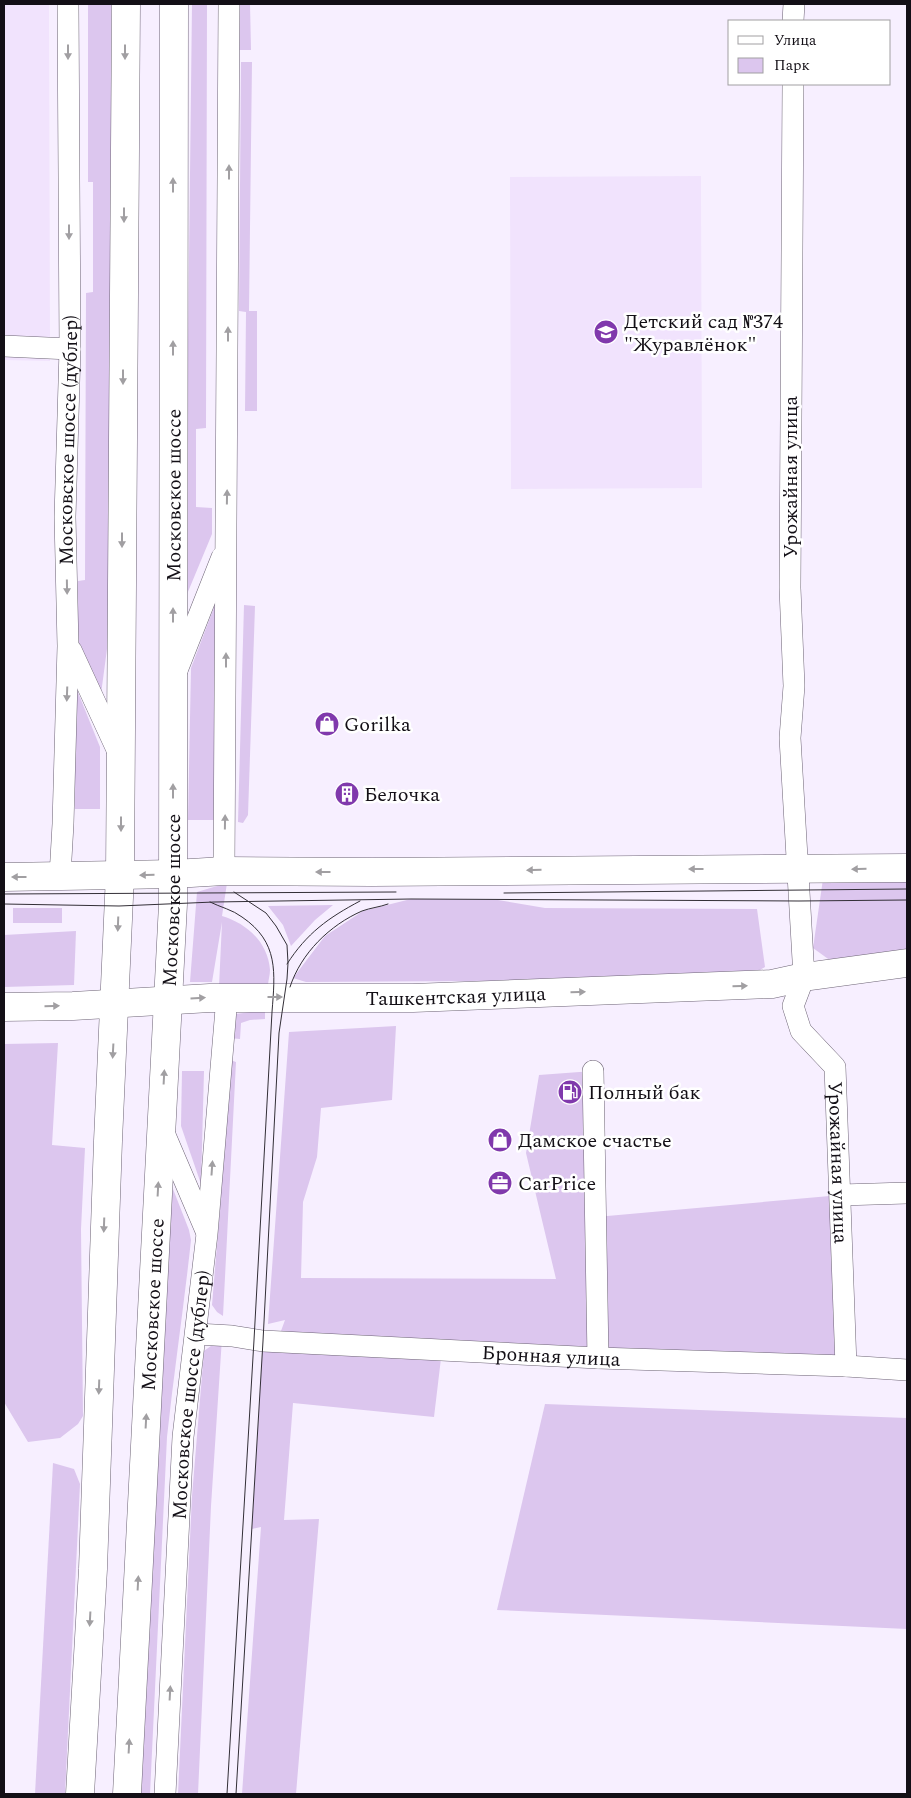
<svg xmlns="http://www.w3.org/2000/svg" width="911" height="1798" font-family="Spectral,serif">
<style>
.built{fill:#f1e3fd}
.green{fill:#dcc6ee}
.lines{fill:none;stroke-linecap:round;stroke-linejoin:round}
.street-casing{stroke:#6d6475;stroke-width:22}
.secondary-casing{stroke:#6d6475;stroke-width:29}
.primary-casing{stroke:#6d6475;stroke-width:29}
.street{stroke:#fff;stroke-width:21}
.secondary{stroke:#fff;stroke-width:28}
.primary{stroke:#fff;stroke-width:28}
.tram{stroke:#332f37;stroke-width:1}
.oneway{fill:#a19fa2}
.labels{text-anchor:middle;stroke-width:5;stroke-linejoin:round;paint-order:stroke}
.poi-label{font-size:20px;fill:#130f16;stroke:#fff;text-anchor:start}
.street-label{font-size:20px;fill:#130f16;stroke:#fff}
</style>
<rect width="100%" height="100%" fill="#f7efff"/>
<g class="built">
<path d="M4,4H49L50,361L4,360Z"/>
<path d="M701,176L702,488L511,489L510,177Z"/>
</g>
<g class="green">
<path d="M88,4H111V590L107,649L101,694L77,638L78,581L85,580L86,293L93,292V182H88Z"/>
<path d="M192,4H207L206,428L196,429V507L212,508V534L185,599Z"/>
<path d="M239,4H250L251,50H239Z"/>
<path d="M241,62H252L249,311H257V411H245L246,312L239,311Z"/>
<path d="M218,597L214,820H188L191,668Z"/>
<path d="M244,605L255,606L248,815L243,823L238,822Z"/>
<path d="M75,685L100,747V809H75Z"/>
<path d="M907,876V949L831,961L813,948L823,879Z"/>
<path d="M227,883L222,916C246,923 268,942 270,970C270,975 268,981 268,986L219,987L222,922L212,982H190L197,892Z"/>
<path d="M411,899L498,900L545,908L757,909L765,967L755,973L636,980L306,982L293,978L325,936L363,911Z"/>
<path d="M333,905L315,920L291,946L283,925L268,906Z"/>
<rect x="13" y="908" width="49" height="15"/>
<path d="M76,931L74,985L4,987V935Z"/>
<path d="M265,1010V1019L250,1020L241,1023L240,1039L229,1038L236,1014Z"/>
<path d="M396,1026L392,1100L321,1108L317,1157L303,1202L301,1278L556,1279L526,1153L539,1075L593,1071L596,1217L841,1195L846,1366L442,1350L434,1417L293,1403L284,1520L319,1519L296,1794H242L261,1527L252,1529L263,1341L277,1342L285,1320L268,1324L289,1032Z"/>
<path d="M58,1043L52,1145L85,1148L81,1229L83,1416L78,1424L60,1438L28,1442L4,1402V1044Z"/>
<path d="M227,1059L236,1062L223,1316L217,1312L212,1305L220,1209Z"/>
<path d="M182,1071H204L201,1184L181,1126Z"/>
<path d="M173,1189L189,1230L191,1240C184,1306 174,1371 167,1437L150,1794H141L155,1515L167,1232Z"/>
<path d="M222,1338L211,1506L198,1794H178L192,1496L204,1351Z"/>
<path d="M545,1404L907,1418V1629L497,1610Z"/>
<path d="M53,1463L74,1469L80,1484L65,1794H35Z"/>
</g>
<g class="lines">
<defs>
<g id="street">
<path d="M793,21L794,4"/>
<path id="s1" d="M793,84L790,588L794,686L790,738L804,977L793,1006L801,1031L835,1067L846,1366"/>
<path d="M4,346L70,349"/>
<path d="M71,650L119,754"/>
<path d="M176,673L222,557"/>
<path d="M224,871L229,4"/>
<path id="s2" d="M60,876L63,824L68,646L65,517L70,349L68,4"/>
<path d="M593,1071L598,1358"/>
<path d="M162,1128L206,1231"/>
<path d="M841,1195L907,1193"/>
<path id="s3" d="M197,1334L232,1336L263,1341L598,1358L846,1366L907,1370"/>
<path id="s4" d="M165,1794L183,1437L207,1234L227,997"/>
</g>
<g id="secondary">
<path d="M174,874L224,871L372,872L907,868"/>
<path d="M4,877L120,875"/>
<path id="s5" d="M4,1007L73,1006L210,998H413L772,984L804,977L907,963"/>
</g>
<g id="primary">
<path d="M120,875L174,874"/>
<path d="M80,1794L93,1569L108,1141L120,875L126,4"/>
<path id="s6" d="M127,1794L173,904L174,4"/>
</g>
</defs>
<use href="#street" class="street-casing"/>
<use href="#secondary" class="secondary-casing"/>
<use href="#primary" class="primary-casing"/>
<use href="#street" class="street"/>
<use href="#secondary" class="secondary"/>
<use href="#primary" class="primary"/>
<g class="tram">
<path d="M234,892L266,913L276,926L287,945L288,963L287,979L279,1033L263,1341L236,1794"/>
<path d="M504,893L907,889"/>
<path d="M4,894L396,892"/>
<path d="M210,902C220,907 233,910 242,917C279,942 275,973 272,1012L254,1340L227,1794"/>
<path d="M4,904L119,906L214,902L411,899L799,901L907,900"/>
<path d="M287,964C307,933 328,918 360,901"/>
<path d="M290,987C301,953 330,925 362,911C370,908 380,907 388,904"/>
</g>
</g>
<defs><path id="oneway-solid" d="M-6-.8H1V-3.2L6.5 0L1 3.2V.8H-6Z" transform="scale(1.25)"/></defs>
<g class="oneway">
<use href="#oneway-solid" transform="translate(68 52) rotate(90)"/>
<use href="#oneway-solid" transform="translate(125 52) rotate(90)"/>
<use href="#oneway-solid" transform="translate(229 172) rotate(-90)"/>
<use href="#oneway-solid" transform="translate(173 185) rotate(-90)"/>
<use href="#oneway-solid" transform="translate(124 215) rotate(90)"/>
<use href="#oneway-solid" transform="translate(69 232) rotate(90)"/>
<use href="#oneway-solid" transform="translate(228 334) rotate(-90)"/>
<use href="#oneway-solid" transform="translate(173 348) rotate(-90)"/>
<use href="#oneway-solid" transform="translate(123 377) rotate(90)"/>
<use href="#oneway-solid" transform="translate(227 497) rotate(-89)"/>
<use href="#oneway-solid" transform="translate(122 540) rotate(90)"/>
<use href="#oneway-solid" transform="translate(67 587) rotate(89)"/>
<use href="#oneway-solid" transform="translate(173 615) rotate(-90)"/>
<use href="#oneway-solid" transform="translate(226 660) rotate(-90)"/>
<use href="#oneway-solid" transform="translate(67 694) rotate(92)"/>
<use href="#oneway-solid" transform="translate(173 791) rotate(-90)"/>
<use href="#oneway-solid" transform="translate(225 822) rotate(-89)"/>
<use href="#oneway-solid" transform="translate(121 824) rotate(90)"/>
<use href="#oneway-solid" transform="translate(696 869) rotate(180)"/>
<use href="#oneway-solid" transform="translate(859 869) rotate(179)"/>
<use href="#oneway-solid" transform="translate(534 870) rotate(179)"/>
<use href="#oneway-solid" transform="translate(323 872) rotate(-180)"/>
<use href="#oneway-solid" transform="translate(147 875) rotate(179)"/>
<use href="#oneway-solid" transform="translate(19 877) rotate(180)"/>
<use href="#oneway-solid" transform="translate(118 924) rotate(92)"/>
<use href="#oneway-solid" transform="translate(740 986) rotate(-2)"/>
<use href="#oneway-solid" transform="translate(578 992) rotate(-2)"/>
<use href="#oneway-solid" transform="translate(275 997)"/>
<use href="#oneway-solid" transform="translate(198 998) rotate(-3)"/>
<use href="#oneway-solid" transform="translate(52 1006) rotate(-1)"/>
<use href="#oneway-solid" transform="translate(113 1051) rotate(93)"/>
<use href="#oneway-solid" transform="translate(164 1077) rotate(-87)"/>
<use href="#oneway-solid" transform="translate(212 1168) rotate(-86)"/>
<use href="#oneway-solid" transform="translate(158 1189) rotate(-87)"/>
<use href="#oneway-solid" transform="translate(104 1225) rotate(92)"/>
<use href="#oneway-solid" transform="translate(99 1387) rotate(92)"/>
<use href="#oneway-solid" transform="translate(146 1421) rotate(-87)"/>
<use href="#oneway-solid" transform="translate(138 1583) rotate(-87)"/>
<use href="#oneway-solid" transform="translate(90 1619) rotate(93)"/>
<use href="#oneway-solid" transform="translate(170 1693) rotate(-87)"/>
<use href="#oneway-solid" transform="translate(129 1746) rotate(-87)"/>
</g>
<defs>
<symbol id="school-disc" viewBox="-11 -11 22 22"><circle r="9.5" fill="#8039ac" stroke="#fff"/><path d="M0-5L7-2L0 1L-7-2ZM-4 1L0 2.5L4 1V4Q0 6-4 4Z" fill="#fff"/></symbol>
<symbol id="shop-disc" viewBox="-11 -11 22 22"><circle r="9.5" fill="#8039ac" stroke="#fff"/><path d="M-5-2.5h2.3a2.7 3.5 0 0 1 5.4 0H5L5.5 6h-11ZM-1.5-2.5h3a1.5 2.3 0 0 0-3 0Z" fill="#fff"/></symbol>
<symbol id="building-disc" viewBox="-11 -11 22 22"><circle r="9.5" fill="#8039ac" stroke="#fff"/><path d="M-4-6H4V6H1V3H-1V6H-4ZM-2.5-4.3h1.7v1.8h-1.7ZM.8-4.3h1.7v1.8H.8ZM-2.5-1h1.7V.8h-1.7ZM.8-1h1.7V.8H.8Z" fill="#fff"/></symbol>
<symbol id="fuel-disc" viewBox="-11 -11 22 22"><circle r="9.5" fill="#8039ac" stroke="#fff"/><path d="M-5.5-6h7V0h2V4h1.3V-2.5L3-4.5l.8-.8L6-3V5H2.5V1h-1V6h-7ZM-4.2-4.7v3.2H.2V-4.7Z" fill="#fff"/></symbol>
<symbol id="office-disc" viewBox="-11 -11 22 22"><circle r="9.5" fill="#8039ac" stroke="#fff"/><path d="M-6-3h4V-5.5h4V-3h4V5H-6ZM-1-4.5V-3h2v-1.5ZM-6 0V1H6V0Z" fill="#fff"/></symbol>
</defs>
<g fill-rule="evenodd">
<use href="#school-disc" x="592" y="318" width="28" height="28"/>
<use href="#shop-disc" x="313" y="710" width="28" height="28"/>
<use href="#building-disc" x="333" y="780" width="28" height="28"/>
<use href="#fuel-disc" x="556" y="1078" width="28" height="28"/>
<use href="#shop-disc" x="486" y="1126" width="28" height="28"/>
<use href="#office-disc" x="486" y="1169" width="28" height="28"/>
</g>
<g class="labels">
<g class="poi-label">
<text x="624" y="328">Детский сад №374<tspan x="624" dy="23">"Журавлёнок"</tspan></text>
<text x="344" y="731">Gorilka</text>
<text x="364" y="801">Белочка</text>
<text x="588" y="1099">Полный бак</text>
<text x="518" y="1147">Дамское счастье</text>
<text x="518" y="1190">CarPrice</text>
</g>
<g class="street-label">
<text dy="7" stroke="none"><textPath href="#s2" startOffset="436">Московское шоссе (дублер)</textPath></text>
<text transform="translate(790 477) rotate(-90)" y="7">Урожайная улица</text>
<text dy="7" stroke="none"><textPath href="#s6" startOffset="1300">Московское шоссе</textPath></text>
<text dy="7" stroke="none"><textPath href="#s6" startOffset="895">Московское шоссе</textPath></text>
<text dy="7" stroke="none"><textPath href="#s5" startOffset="452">Ташкентская улица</textPath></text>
<text dy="7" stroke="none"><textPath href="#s1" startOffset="1096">Урожайная улица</textPath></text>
<text dy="7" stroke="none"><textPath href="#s6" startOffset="490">Московское шоссе</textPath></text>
<text dy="7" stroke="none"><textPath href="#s3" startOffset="355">Бронная улица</textPath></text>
<text dy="7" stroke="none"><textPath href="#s4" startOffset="400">Московское шоссе (дублер)</textPath></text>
</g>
</g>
<rect width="911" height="1798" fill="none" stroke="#130f16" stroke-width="10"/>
<rect x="728" y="20" width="162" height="65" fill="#ffffff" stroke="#a19fa2"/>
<rect x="738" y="36" width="25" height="8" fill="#ffffff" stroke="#a19fa2"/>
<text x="774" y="45" font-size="15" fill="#130f16">Улица</text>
<rect x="738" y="58" width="25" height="15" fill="#dcc6ee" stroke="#a19fa2"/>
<text x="774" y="70" font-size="15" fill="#130f16">Парк</text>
</svg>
